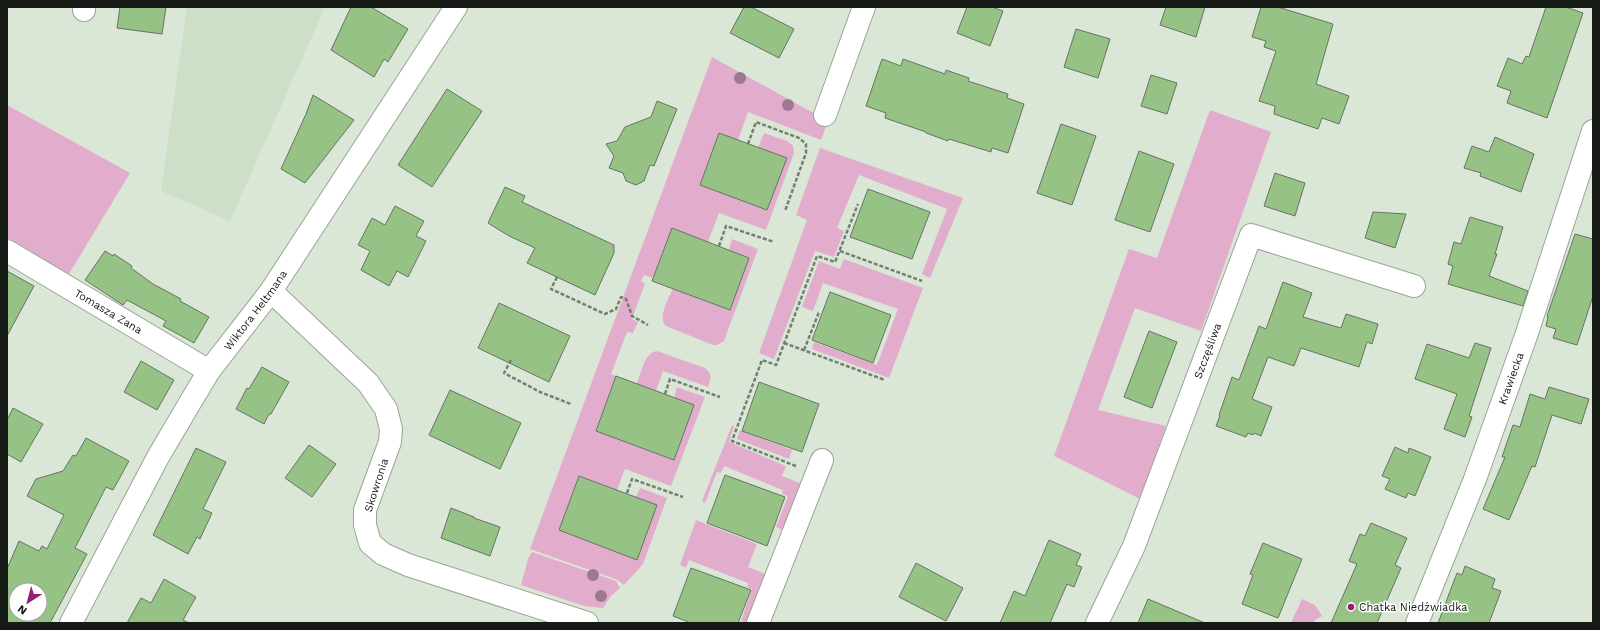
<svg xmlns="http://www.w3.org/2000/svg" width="1600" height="630" font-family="'Work Sans',sans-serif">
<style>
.built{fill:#cddfc7}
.green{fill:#e2accc}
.building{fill:#96c385;stroke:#677363;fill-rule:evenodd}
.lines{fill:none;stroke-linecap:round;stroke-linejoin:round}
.minor-casing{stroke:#99a595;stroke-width:24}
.path{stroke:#757e73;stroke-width:2.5;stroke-dasharray:4 2;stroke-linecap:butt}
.minor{stroke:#fff;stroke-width:22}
.tree{fill:#9e788e}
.poi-dot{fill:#981b74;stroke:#fff;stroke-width:1.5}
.labels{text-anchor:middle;stroke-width:3;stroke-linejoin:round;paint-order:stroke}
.street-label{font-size:11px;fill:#151a14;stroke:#fff}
.poi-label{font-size:11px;fill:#151a14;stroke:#fff;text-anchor:start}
</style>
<rect width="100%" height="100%" fill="#dae7d6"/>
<path class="built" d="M187,7H325L230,221L161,191Z"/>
<g class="green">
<path d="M712,57L828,121L821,140L748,112L738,140L719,133L700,185L767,210L786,158L758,148L764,133L787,141L793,146L794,153L766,230L719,213L708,242L672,229L653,278L644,275L641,282L645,283L632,319L638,322L633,333L627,332L611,374L616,376L596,431L674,460L694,405L674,398L677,387L705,397L671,486L625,469L617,490L579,476L559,530L636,560L657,505L636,497L640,488L667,498L643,564L624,585L618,580L530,549Z"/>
<path d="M7,105L130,173L69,274L7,237Z"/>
<path d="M1210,110L1271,132L1201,331L1135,308L1098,410L1166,426L1140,499L1054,456L1129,249L1157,258Z"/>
<path d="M820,148L963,198L930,278L922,274L947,209L859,175L837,228L844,231L834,257L815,251L774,359L759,353L807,220L796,215Z"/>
<path d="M732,239L758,249L724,341L717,345H713L666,326C657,317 669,298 673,288L730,309L749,258L729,250Z"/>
<path d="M844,259L923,288L889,378L812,349L814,342L877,365L898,309L823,283L813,311L802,307L819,261L840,269Z"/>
<path d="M657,351L705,368C713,374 711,379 708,387L663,371L656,391L637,384C641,373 644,353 657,351Z"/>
<path d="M732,425L734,426L729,442L786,466L782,476L805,485L786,531L776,527L788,496L782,494L783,490L724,466L721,473L717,472L705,503L702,501Z"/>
<path d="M740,430L792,450L789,459L737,439Z"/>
<path d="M696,520L757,544L748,567L765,574L748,623L741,621L752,589L747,587L748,583L689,560L686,568L680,565Z"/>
<path d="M532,552L616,581L620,588L611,596L603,608L584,606L521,585L528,559Z"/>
<path d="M1302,599L1315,605L1322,616L1315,620L1314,623H1291Z"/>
</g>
<g class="building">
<path d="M120,7H166L162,34L117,28Z"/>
<path d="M351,7H371L408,29L388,62L384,59L374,77L331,50Z"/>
<path d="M744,7H751L794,29L779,58L730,33Z"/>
<path d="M967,7H992L1003,11L990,46L957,33Z"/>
<path d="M1166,7H1205L1196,37L1160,25Z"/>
<path d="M1261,7H1278L1333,24L1316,84L1349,96L1339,124L1322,118L1318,129L1274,114L1275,106L1259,101L1276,51L1264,47L1266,41L1252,37Z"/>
<path d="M1546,7H1566L1583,13L1547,118L1507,103L1511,91L1497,86L1508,58L1522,64L1526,56L1529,57Z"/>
<path d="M1076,29L1110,39L1098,78L1064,67Z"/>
<path d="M882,59L901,66L903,59L945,74L946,70L969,78L968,81L1008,94L1007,98L1024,104L1008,153L992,148L991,152L949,139L948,141L926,133V132L885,118L886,113L866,106Z"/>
<path d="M1151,75L1177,83L1167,114L1141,106Z"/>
<path d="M447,89L482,111L432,187L398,165Z"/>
<path d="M313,95L354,120L305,183L281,169L306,114Z"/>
<path d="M657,101L677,109L654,166L650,165L644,181L636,185L626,181L623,173L609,168L614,156L606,144L617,141L625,127L651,117Z"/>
<path d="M1061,124L1096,136L1072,205L1037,193Z"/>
<path d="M719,133L787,158L767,210L700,185Z"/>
<path d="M1495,137L1534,154L1521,192L1480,176L1481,173L1464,168L1472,146L1489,152Z"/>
<path d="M1139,151L1174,164L1150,232L1115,220Z"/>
<path d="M1275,173L1305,183L1295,216L1264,206Z"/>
<path d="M505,187L525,196L522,202L614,245V253L595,295L527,263L535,248L509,236L488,223Z"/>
<path d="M868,189L930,212L912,259L850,237Z"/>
<path d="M395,206L424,221L416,236L426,241L408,277L397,271L389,286L361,270L370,251L358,245L372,218L385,225Z"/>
<path d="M1373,212L1406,214L1395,248L1365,238Z"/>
<path d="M1470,217L1503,227L1495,254H1497L1489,276L1528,291L1523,306L1448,284L1453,266L1448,264L1454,242L1461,244Z"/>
<path d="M672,228L749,258L730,310L652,281Z"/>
<path d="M1575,234L1593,239V296L1577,345L1553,338L1556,329L1546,326L1548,317L1547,316Z"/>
<path d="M105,251L113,256L114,254L132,266L131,268L153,284L181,299L180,301L209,317L194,343L163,326L166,321L127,300L123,305L85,280Z"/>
<path d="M7,271L34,286L7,336Z"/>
<path d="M1283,282L1312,293L1303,317L1341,328L1346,314L1378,324L1372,344L1367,342L1359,367L1301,348L1294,366L1268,357L1252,399L1272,407L1261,436L1254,433L1253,435L1248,433L1246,437L1216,426L1220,416L1219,415L1232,377L1239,380L1259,326L1266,329Z"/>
<path d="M830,292L891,315L873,363L812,340Z"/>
<path d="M499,303L570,336L549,382L478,348Z"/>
<path d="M1149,331L1177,342L1152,408L1124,397Z"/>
<path d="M1475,343L1491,348L1469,416L1472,417L1465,437L1444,429L1457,394L1415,379L1427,344L1469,358Z"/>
<path d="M141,361L174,380L157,410L124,392Z"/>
<path d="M262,367L289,382L271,414H269L264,424L236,409L247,388L249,389Z"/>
<path d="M616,376L694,405L674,460L596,431Z"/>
<path d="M759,382L819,404L802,452L742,431Z"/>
<path d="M1549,387L1589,399L1581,424L1552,415L1535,467L1532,466L1509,520L1483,509L1505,457H1502L1513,425L1520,427L1530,394L1545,399Z"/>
<path d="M450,390L521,423L500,469L429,435Z"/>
<path d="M13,408L43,424L21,462L7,454V420Z"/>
<path d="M86,438L129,461L113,490L106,487L75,548L87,554L50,623H7V569L19,541L39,551L42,546L47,549L64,515L27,496L36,479L63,471L73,455L76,456ZM16,590H40V614H16Z"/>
<path d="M309,445L336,464L312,497L285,478Z"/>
<path d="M1395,447L1408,453L1409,448L1431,457L1415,496L1408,493L1406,498L1385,489L1390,479L1382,476Z"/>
<path d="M196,448L226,462L203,509L212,513L200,539L197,537L188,554L153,535Z"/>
<path d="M725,475L785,497L767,546L707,523Z"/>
<path d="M579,476L657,505L637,560L559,530Z"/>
<path d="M451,508L474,517V518L500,527L490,556L441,538Z"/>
<path d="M1371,523L1407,538L1395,565L1401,568L1377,623H1331L1357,564L1349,561L1360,534L1365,536Z"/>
<path d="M1049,540L1081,554L1076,565L1082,567L1074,587L1067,584L1050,623H1000L1014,591L1025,596Z"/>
<path d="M1263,543L1302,559L1278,618L1242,604L1253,575L1250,574Z"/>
<path d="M916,563L963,588L946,621L899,597Z"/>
<path d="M1465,566L1495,579L1492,588L1501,591L1489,623H1438L1457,573L1462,575Z"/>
<path d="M691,568L751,590L738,623H691L673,616Z"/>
<path d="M164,579L196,597L183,620L189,623H127L141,598L151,603Z"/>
<path d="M1148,599L1205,623H1138Z"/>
</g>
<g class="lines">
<defs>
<g id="minor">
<path d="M84,10V7"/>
<path d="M825,115L864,7"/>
<path id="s1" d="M7,251L209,371"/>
<path d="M271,291L368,383L386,409L391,429L390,442L365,510V525L370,543L383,554L408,565L587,623"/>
<path id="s2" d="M71,623L158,457L191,401L209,371L271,291L456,7"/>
<path d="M758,623L822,460"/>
<path id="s3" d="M1097,623L1134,546L1251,235L1414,286"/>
<path id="s4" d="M1417,623L1475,479L1526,336L1593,131"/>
</g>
</defs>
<use href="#minor" class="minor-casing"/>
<g class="path">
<path d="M748,144L756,122L799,138L806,144V153L785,211"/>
<path d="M719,246L726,226L774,242"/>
<path d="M840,251L922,281"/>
<path d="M557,277L551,289L605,314L616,309L621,297L626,299L632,316L648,325"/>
<path d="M784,343L885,380"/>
<path d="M804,350L819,312"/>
<path d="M511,360L504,373L540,392L571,404"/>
<path d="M665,394L670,379L720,397"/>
<path d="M796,466L732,441L762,360L776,365L817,256L835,262L858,204"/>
<path d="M627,493L632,479L683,497"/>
</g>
<use href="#minor" class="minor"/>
</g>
<g class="tree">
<circle cx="740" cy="78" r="6"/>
<circle cx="788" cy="105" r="6"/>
<circle cx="593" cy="575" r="6"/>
<circle cx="601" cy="596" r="6"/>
</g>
<circle class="poi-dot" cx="1351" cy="607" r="4"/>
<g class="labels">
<g class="street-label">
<text dy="4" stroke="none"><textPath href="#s2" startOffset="364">Wiktora Heltmana</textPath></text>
<text dy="4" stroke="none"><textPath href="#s1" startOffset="118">Tomasza Zana</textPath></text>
<text dy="4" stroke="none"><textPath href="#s3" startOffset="294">Szczęśliwa</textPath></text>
<text dy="4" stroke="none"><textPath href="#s4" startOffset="262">Krawiecka</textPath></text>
<text transform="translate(376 485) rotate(-72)" y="4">Skowronia</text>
</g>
<g class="poi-label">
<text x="1359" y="611">Chatka Niedźwiadka</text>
</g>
</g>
<rect width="1600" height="630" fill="none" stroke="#151a14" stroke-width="16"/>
<g transform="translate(28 602) rotate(216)"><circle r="19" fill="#ffffff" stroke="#a1a3a1"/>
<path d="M0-3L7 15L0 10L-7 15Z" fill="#981b74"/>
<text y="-6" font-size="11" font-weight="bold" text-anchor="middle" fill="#151a14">N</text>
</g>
</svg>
